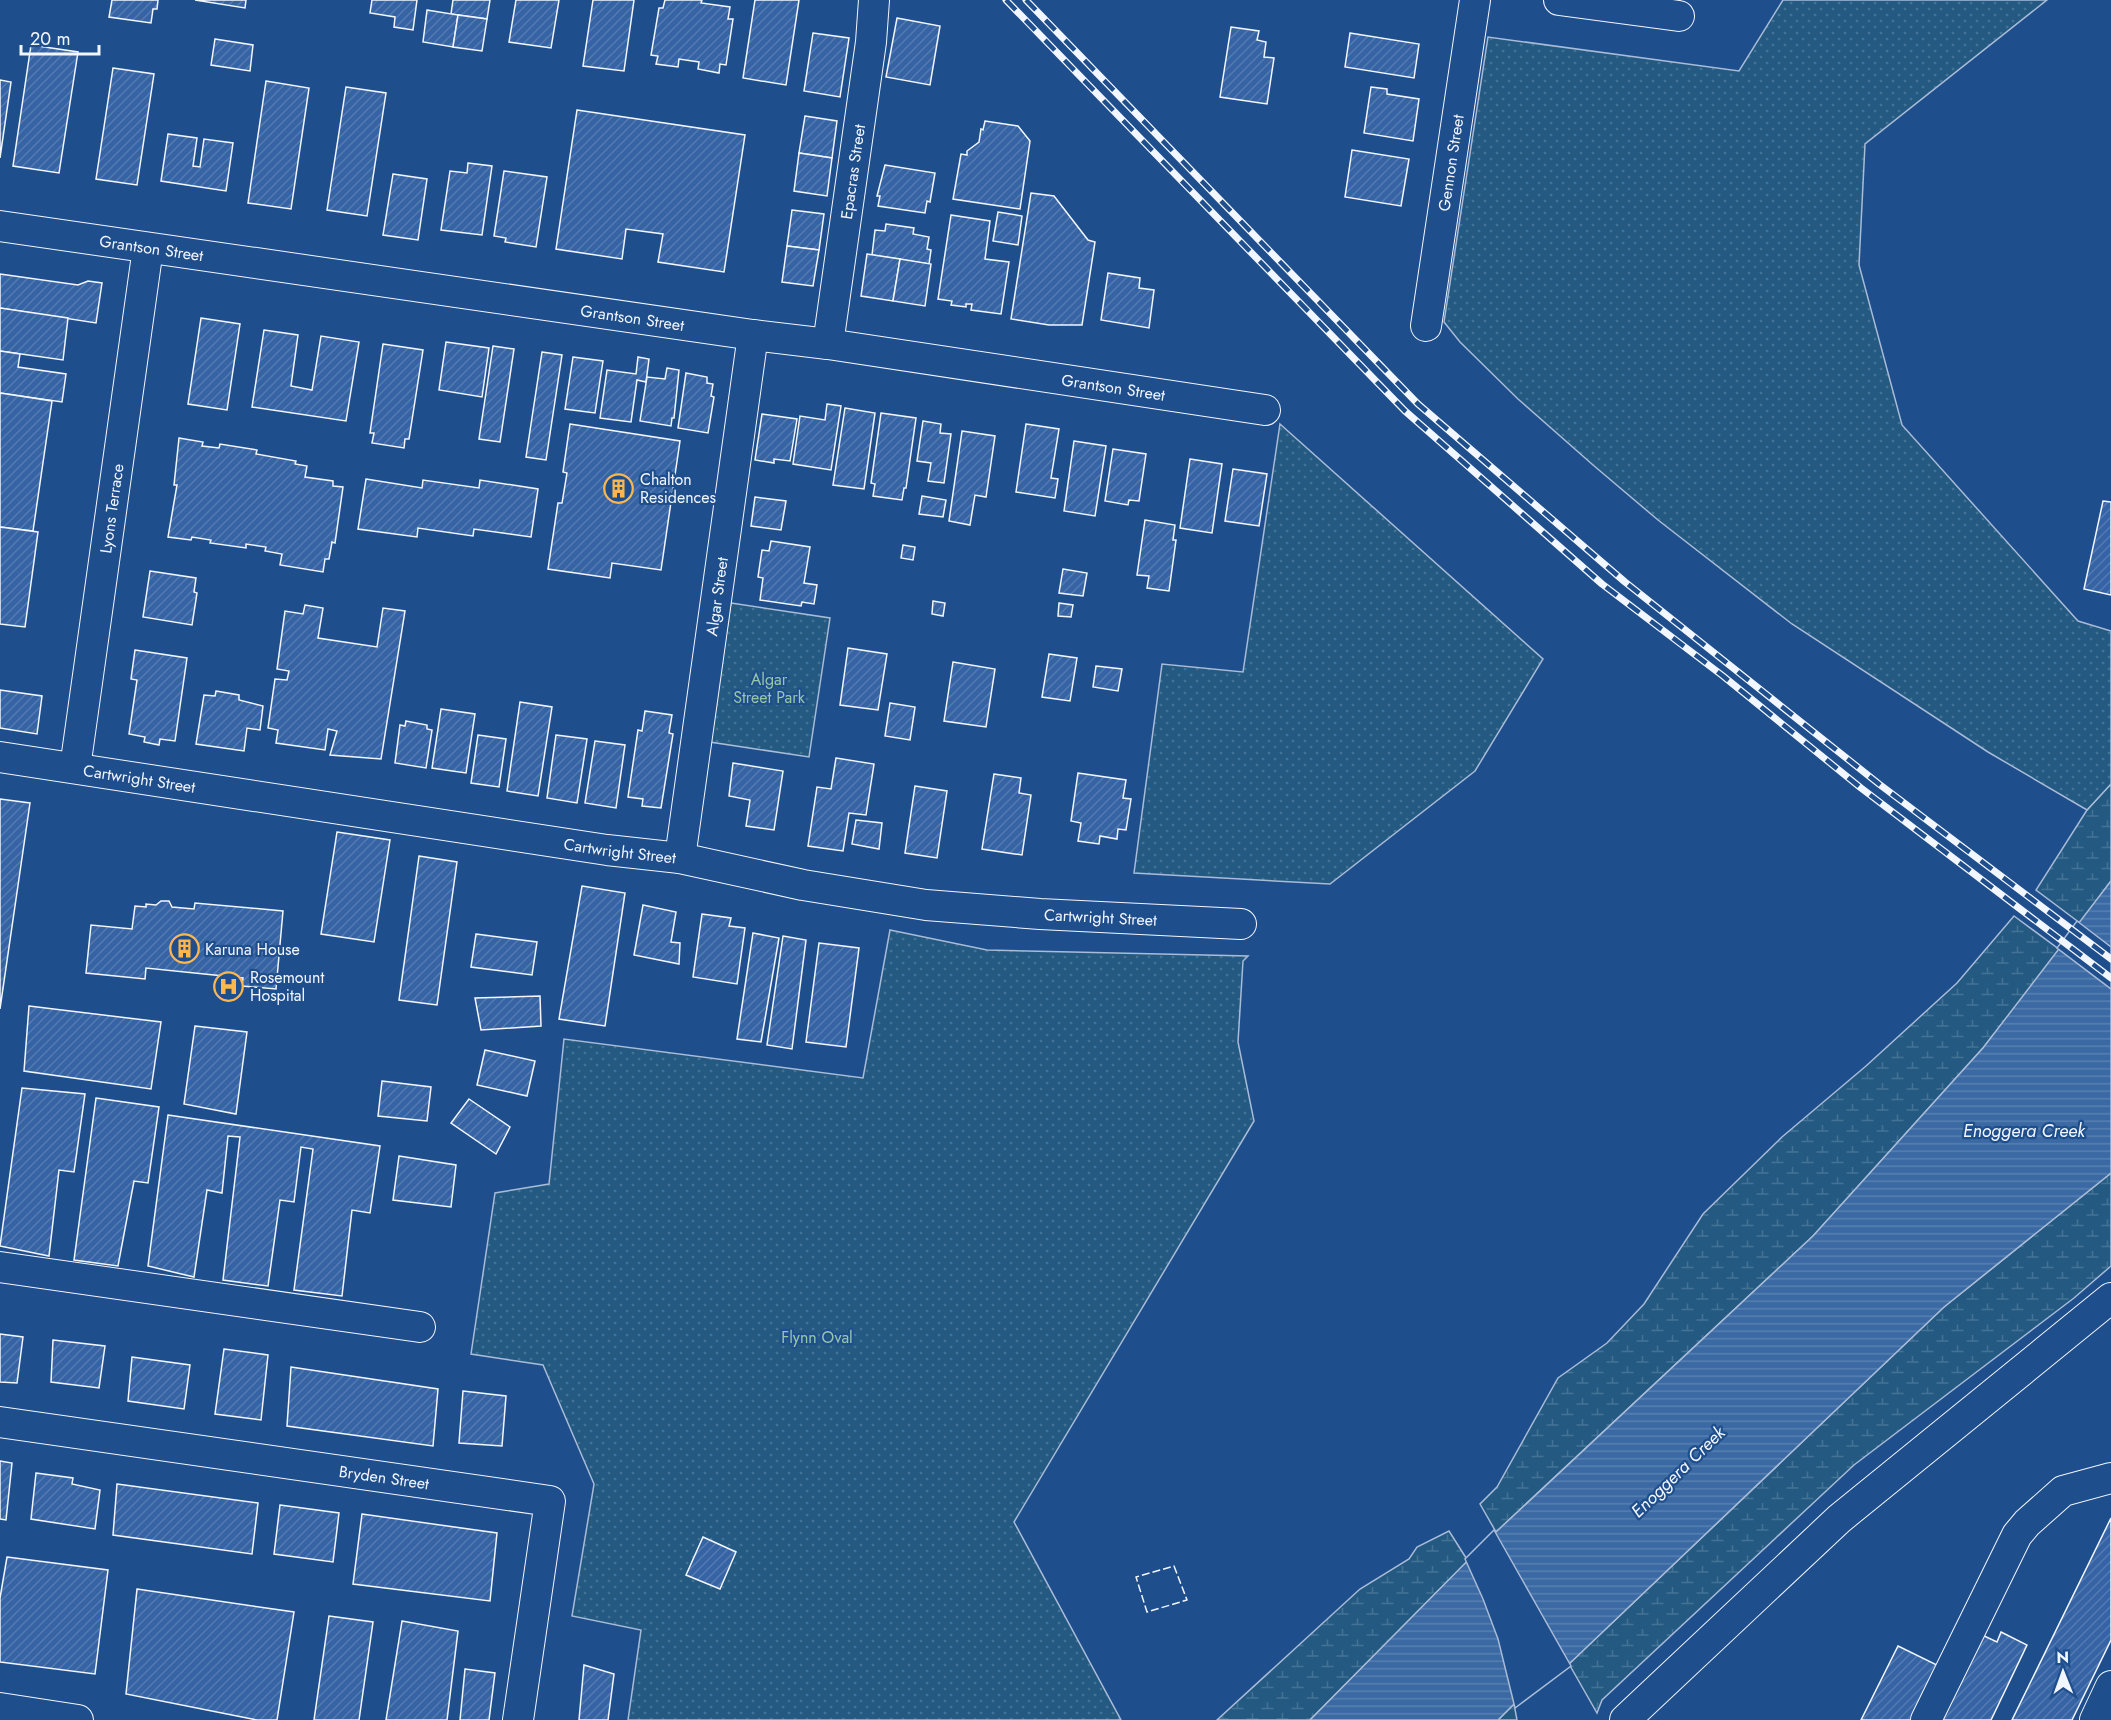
<svg xmlns="http://www.w3.org/2000/svg" width="2111" height="1720" font-family="Jost,sans-serif">
<style>
.wetland{fill:url(#wetland-marsh);stroke:#a8bbd7;stroke-width:1.5}
.park{fill:url(#park-dots);stroke:#a8bbd7;stroke-width:1.5}
.water{fill:url(#water-rules);stroke:#a8bbd7;stroke-width:1.5}
.pier{fill:#1f4e8c;stroke:#a8bbd7;stroke-width:1.5}
.building{fill:url(#building-hatch);stroke:#f2f6ff;stroke-width:1.5}
.lines{fill:none;stroke-linecap:round;stroke-linejoin:round}
.minor-casing{stroke:#f2f6ff;stroke-width:32}
.minor{stroke:#1f4e8c;stroke-width:30}
.rail-casing{stroke:#f2f6ff;stroke-width:7}
.rail{stroke:#1f4e8c;stroke-width:4.5;stroke-dasharray:14;stroke-linecap:butt}
.fence{stroke:#f2f6ff;stroke-width:1.5;stroke-dasharray:8 3;stroke-linecap:butt}
.labels{text-anchor:middle;stroke-width:4.5;stroke-linejoin:round;paint-order:stroke}
.street-label{font-size:16px;fill:#f2f6ff;stroke:#1f4e8c}
.poi-label{font-size:16px;fill:#f2f6ff;stroke:#1f4e8c;text-anchor:start}
.park-label{font-size:16px;fill:#97c8a6;stroke:#1f4e8c}
.water-label{font-size:18px;font-style:italic;fill:#f2f6ff;stroke:#1f4e8c}
</style>
<defs>
<pattern id="wetland-marsh" width="20" height="14" patternUnits="userSpaceOnUse" patternTransform="scale(1.5)"><rect width="20" height="14" fill="#245a82"/><path d="M1 5h8M5 5V1M11 12h8M15 12V8" fill="none" stroke="#447295"/></pattern>
<pattern id="park-dots" width="8" height="8" patternUnits="userSpaceOnUse" patternTransform="scale(1.5)"><rect width="8" height="8" fill="#245a82"/><path d="M2 2h.1M6 6h.1" fill="none" stroke="#447295" stroke-width="1.8" stroke-linecap="round"/></pattern>
<pattern id="water-rules" width="6" height="5" patternUnits="userSpaceOnUse" patternTransform="scale(1.5)"><rect width="6" height="5" fill="#3b69a3"/><path d="M0 2.5h6" fill="none" stroke="#587fb1"/></pattern>
<pattern id="building-hatch" width="6" height="6" patternUnits="userSpaceOnUse" patternTransform="scale(1.5)"><rect width="6" height="6" fill="#3563a3"/><path d="M-1 1l2-2M0 6l6-6M5 7l2-2" fill="none" stroke="#537ab1"/></pattern>
</defs>
<rect width="100%" height="100%" fill="#1f4e8c"/>
<g class="wetland">
<path d="M2111,784V881L2080,923L2036,890L2087,810Z"/>
<path d="M2014,916L2060,950L1983,1048L1813,1236L1496,1532L1480,1504L1497,1487L1558,1378L1607,1343L1644,1304L1703,1214L1782,1137L1866,1066L1957,983Z"/>
<path d="M2111,1173V1266L2074,1298L1854,1465L1602,1700L1597,1713L1569,1664L1944,1307Z"/>
<path d="M1449,1531L1468,1561L1310,1720H1217L1360,1589L1409,1559L1417,1547Z"/>
<path d="M1514,1704L1517,1720H1498Z"/>
</g>
<g class="park">
<path d="M1783,0H2047L1865,144L1859,265L1902,425L2078,621L2111,631V784L2087,810L1988,752L1792,624L1658,520L1593,465L1518,399L1460,342L1444,322L1488,37L1739,71Z"/>
<path d="M1280,424L1543,659L1475,771L1330,884L1134,873L1162,664L1243,672Z"/>
<path d="M731,603L830,618L809,757L710,742Z"/>
<path d="M890,930L987,950L1248,956L1243,961L1238,1042L1254,1121L1014,1522L1121,1720H628L641,1630L572,1616L594,1484L543,1365L471,1354L495,1193L549,1184L564,1039L863,1078Z"/>
</g>
<path class="water" d="M2111,881V1173L1944,1307L1569,1664L1514,1704L1498,1720H1310L1496,1532L1813,1236L1983,1048Z"/>
<g class="pier">
<path d="M2077,921L2111,947V989L2057,948Z"/>
<path d="M1494,1530L1571,1666L1515,1708L1498,1639L1483,1599L1465,1559Z"/>
</g>
<g class="building">
<path d="M112,0H158L157,9H153L151,23L109,17Z"/>
<path d="M195,0H246L245,8Z"/>
<path d="M372,0H417L413,30L394,27L395,17L370,13Z"/>
<path d="M453,0H490L487,19L451,14Z"/>
<path d="M516,0H559L551,48L509,42Z"/>
<path d="M593,0H634L624,71L583,66Z"/>
<path d="M665,0H702L701,3L730,7L728,19H733L726,65L720,64L719,73L698,69L699,62L679,59L678,67L656,64L658,56L651,55L659,8H663Z"/>
<path d="M755,0H799L786,85L743,78Z"/>
<path d="M427,10L458,15L453,47L423,42Z"/>
<path d="M458,15L487,19L482,51L453,47Z"/>
<path d="M897,18L940,26L930,85L886,77Z"/>
<path d="M1231,27L1259,31L1257,40L1266,42L1264,57L1274,58L1267,104L1220,97Z"/>
<path d="M813,33L849,38L840,97L804,91Z"/>
<path d="M1350,33L1419,44L1414,78L1345,67Z"/>
<path d="M215,39L253,45L250,71L211,65Z"/>
<path d="M31,45L78,52L59,173L13,166Z"/>
<path d="M113,68L154,74L137,185L96,179Z"/>
<path d="M0,80L11,82L0,158Z"/>
<path d="M266,81L309,88L291,209L248,203Z"/>
<path d="M346,87L386,93L367,216L327,210Z"/>
<path d="M1371,87L1387,89V94L1419,99L1413,141L1364,133Z"/>
<path d="M577,110L745,135L724,272L658,262L663,234L626,229L622,259L556,249Z"/>
<path d="M805,116L837,121L832,158L799,153Z"/>
<path d="M985,121L1018,126L1030,141L1020,209L953,199L961,154L967,155V151L979,142L981,129L983,130Z"/>
<path d="M168,134L197,138L193,166L200,167L204,139L233,143L226,191L161,181Z"/>
<path d="M1352,150L1409,159L1401,206L1345,197Z"/>
<path d="M799,153L832,158L827,196L794,191Z"/>
<path d="M468,163L492,166L482,235L441,230L450,171L467,173Z"/>
<path d="M885,165L935,173L930,202L927,201L925,213L878,206L880,196H877Z"/>
<path d="M504,171L547,177L536,247L505,242L506,238L494,236Z"/>
<path d="M393,174L427,179L418,240L383,235Z"/>
<path d="M1031,193L1054,196L1088,240L1095,242L1082,325H1049L1011,319Z"/>
<path d="M792,210L824,214L819,250L787,246Z"/>
<path d="M998,212L1022,216L1018,245L993,241Z"/>
<path d="M951,215L990,221L985,259L1009,262L1001,314L971,310L972,304H966V307L951,305L952,301L938,299Z"/>
<path d="M886,224L914,228L913,234L929,237L927,249L931,250L929,264L872,255L875,230L885,231Z"/>
<path d="M787,246L819,250L813,286L782,282Z"/>
<path d="M867,254L900,259L893,301L861,296Z"/>
<path d="M900,259L931,264L925,306L893,301Z"/>
<path d="M1108,273L1140,278L1139,288L1154,290L1149,328L1101,320Z"/>
<path d="M0,274L78,285L88,281L102,283L96,323L0,308Z"/>
<path d="M0,308L68,318L63,360L0,351Z"/>
<path d="M201,318L240,324L227,410L188,404Z"/>
<path d="M264,330L298,335L291,386L312,390L321,336L359,342L346,421L252,407Z"/>
<path d="M446,342L489,348L482,397L439,390Z"/>
<path d="M383,344L423,350L409,439H405L404,448L372,443L374,433H370Z"/>
<path d="M493,346L514,349L500,442L479,439Z"/>
<path d="M0,351L20,354L18,367L66,374L62,402L0,393Z"/>
<path d="M542,352L562,355L546,460L526,457Z"/>
<path d="M573,357L603,361L595,413L565,409Z"/>
<path d="M638,357L649,359L646,382L637,380L631,422L600,418L607,370L636,374Z"/>
<path d="M667,368L679,370L674,418H672L671,426L640,421L647,377L665,379Z"/>
<path d="M686,373L707,377V383L713,384L711,396L714,397L708,433L678,428Z"/>
<path d="M0,393L52,401L33,531L0,527Z"/>
<path d="M827,404L841,406L831,470L793,464L800,416L825,420Z"/>
<path d="M845,408L875,413L864,489L833,485Z"/>
<path d="M881,413L916,418L906,488H904L902,500L873,496L875,484L871,483Z"/>
<path d="M762,414L797,419L790,461L774,459V463L755,460Z"/>
<path d="M923,421L941,424L940,433L951,434L944,483L928,481L931,463L917,461Z"/>
<path d="M570,424L680,441L661,570L612,563L610,578L548,569L558,503H562L567,473L563,472Z"/>
<path d="M1026,424L1059,429L1051,478L1058,479L1055,498L1016,492Z"/>
<path d="M962,431L995,436L986,497L975,495L970,525L949,521Z"/>
<path d="M179,438L203,442L202,446L219,448L220,444L257,450L256,454L296,461L295,464L307,466L305,477L333,481V486L343,487L335,543L332,542L329,559H325L323,572L280,565L282,554L265,551L266,547L246,544V548L210,543L211,540L192,537L191,540L168,537L177,485H174Z"/>
<path d="M1074,441L1106,446L1095,516L1064,511Z"/>
<path d="M1113,449L1146,454L1139,501L1129,500L1128,505L1105,501Z"/>
<path d="M1190,459L1222,464L1212,533L1180,528Z"/>
<path d="M1233,469L1267,474L1259,526L1225,521Z"/>
<path d="M366,479L422,488L423,480L479,488L480,480L538,489L531,537L474,529L473,536L418,528L417,537L358,529Z"/>
<path d="M922,496L946,500L943,517L919,514Z"/>
<path d="M755,497L786,501L781,530L751,526Z"/>
<path d="M2103,501L2111,502V595L2084,589Z"/>
<path d="M1145,520L1175,525L1173,540H1176L1169,591L1147,588L1149,576L1137,575Z"/>
<path d="M0,527L38,532L25,627L0,624Z"/>
<path d="M771,541L810,547L804,583L817,585L814,604L802,602L801,606L760,600L763,578L758,577L762,550L769,551Z"/>
<path d="M903,545L915,547L913,560L901,558Z"/>
<path d="M1063,569L1087,573L1083,596L1059,593Z"/>
<path d="M150,571L196,578L194,592L197,593L192,625L143,617Z"/>
<path d="M933,601L945,603L943,616L932,614Z"/>
<path d="M1059,603L1073,605L1071,617L1058,616Z"/>
<path d="M305,605L323,608L318,638L377,647L383,608L405,611L381,759L330,755L337,731L328,729L325,750L276,743L278,730L268,728L275,679L287,680L289,671L277,669L285,611L303,614Z"/>
<path d="M848,648L887,654L878,710L840,705Z"/>
<path d="M135,650L187,658L175,741L160,739L159,745L144,742L145,737L129,734L137,680L131,679Z"/>
<path d="M1049,654L1077,658L1070,701L1042,697Z"/>
<path d="M953,662L995,669L986,727L944,721Z"/>
<path d="M1096,666L1122,669L1118,691L1093,687Z"/>
<path d="M0,690L42,696L37,734L0,728Z"/>
<path d="M216,691L239,695V700L263,706L260,730L247,728L244,751L196,744L204,695L215,696Z"/>
<path d="M520,702L552,707L538,796L507,791Z"/>
<path d="M890,703L915,707L910,740L885,736Z"/>
<path d="M441,709L475,714L466,773L432,768Z"/>
<path d="M645,711L672,715L669,733L673,734L661,808L642,806L643,799L628,797L638,730L642,731Z"/>
<path d="M406,721L427,725V729L432,730L426,768L395,763L400,725L405,726Z"/>
<path d="M478,735L506,739L499,787L471,783Z"/>
<path d="M556,735L587,739L577,803L547,798Z"/>
<path d="M595,741L625,745L616,808L585,803Z"/>
<path d="M836,758L874,764L866,815L849,813L843,851L808,846L817,787L831,789Z"/>
<path d="M733,763L783,771L774,830L746,826L750,800L729,796Z"/>
<path d="M1078,773L1126,780L1123,798L1131,799L1126,830L1118,829L1117,839L1100,836L1099,844L1078,841L1081,823L1071,821Z"/>
<path d="M994,774L1021,778L1019,793L1031,795L1022,855L982,849Z"/>
<path d="M915,786L947,791L937,858L905,853Z"/>
<path d="M0,799L30,803L0,1009Z"/>
<path d="M856,820L882,823L879,849L852,844Z"/>
<path d="M337,832L390,840L374,942L321,934Z"/>
<path d="M419,856L457,862L437,1005L399,1000Z"/>
<path d="M582,886L625,893L605,1026L559,1019Z"/>
<path d="M161,901H169L172,907L194,909L195,903L283,911L276,989L242,986L243,978L146,968L145,979L86,973L91,925L132,929L135,906L146,907V904L156,905Z"/>
<path d="M643,905L676,912L671,942L680,943L679,964L634,955Z"/>
<path d="M702,914L731,918L729,926L745,928L737,984L693,977Z"/>
<path d="M753,933L779,938L761,1042L737,1039Z"/>
<path d="M476,934L537,942L532,975L471,967Z"/>
<path d="M783,936L806,940L792,1049L767,1045Z"/>
<path d="M819,943L859,948L846,1047L806,1042Z"/>
<path d="M540,996L541,1026L481,1030L475,998Z"/>
<path d="M29,1006L161,1022L151,1089L24,1071Z"/>
<path d="M195,1026L247,1032L236,1114L184,1104Z"/>
<path d="M485,1050L535,1061L527,1096L477,1085Z"/>
<path d="M382,1081L431,1087L427,1121L378,1116Z"/>
<path d="M22,1088L85,1094L74,1172L59,1170L49,1256L0,1246Z"/>
<path d="M96,1098L159,1107L148,1183L134,1181L118,1266L74,1260Z"/>
<path d="M469,1099L510,1127L496,1154L451,1123Z"/>
<path d="M168,1115L380,1146L370,1213L352,1210L342,1296L294,1290L313,1149L301,1147L294,1202L280,1200L268,1286L223,1280L240,1137L228,1136L222,1193L207,1190L194,1277L148,1266Z"/>
<path d="M399,1156L456,1165L451,1207L393,1200Z"/>
<path d="M0,1334L23,1337L17,1383L0,1382Z"/>
<path d="M53,1340L105,1346L99,1388L51,1382Z"/>
<path d="M224,1349L268,1355L261,1420L215,1414Z"/>
<path d="M132,1357L190,1365L184,1409L128,1401Z"/>
<path d="M291,1367L438,1389L433,1446L287,1426Z"/>
<path d="M463,1391L506,1396L502,1446L459,1443Z"/>
<path d="M0,1461L12,1463L6,1520L0,1519Z"/>
<path d="M36,1473L73,1478L72,1484L100,1490L95,1529L31,1519Z"/>
<path d="M117,1484L258,1503L252,1554L113,1535Z"/>
<path d="M280,1505L339,1513L333,1562L274,1554Z"/>
<path d="M362,1514L497,1533L490,1601L353,1584Z"/>
<path d="M2111,1518V1640L2072,1720H2012Z"/>
<path d="M703,1537L736,1552L720,1589L686,1575Z"/>
<path d="M7,1557L108,1570L95,1674L0,1662V1598Z"/>
<path d="M137,1589L294,1612L277,1720H257L126,1694Z"/>
<path d="M329,1616L373,1622L359,1720H314Z"/>
<path d="M402,1621L458,1631L447,1720H386Z"/>
<path d="M2001,1632L2027,1645L1991,1720H1938L1980,1634L1997,1642Z"/>
<path d="M1898,1646L1941,1667L1916,1720H1861Z"/>
<path d="M584,1665L614,1674L608,1720H579Z"/>
<path d="M465,1669L495,1673L489,1720H460Z"/>
</g>
<g class="lines">
<defs>
<g id="minor">
<path d="M1559,0L1679,16"/>
<path id="s1" d="M0,226L753,335L828,344L1265,410"/>
<path id="s2" d="M1426,326L1475,0"/>
<path id="s3" d="M828,344L871,42L874,0"/>
<path id="s4" d="M0,757L607,850L680,858L803,885L926,905L1040,914L1241,924"/>
<path id="s5" d="M75,768L148,248"/>
<path id="s6" d="M680,858L753,335"/>
<path d="M0,1267L420,1327"/>
<path id="s7" d="M0,1422L550,1501L518,1720"/>
<path d="M0,1708L78,1720"/>
<path d="M1625,1720L1839,1519L2111,1298"/>
<path d="M1926,1720L2017,1535L2027,1523L2063,1491L2111,1478"/>
<path d="M2095,1720L2111,1686"/>
</g>
</defs>
<use href="#minor" class="minor-casing"/>
<use href="#minor" class="minor"/>
<defs>
<g id="rail">
<path d="M1006,0L1405,411L1602,584L1723,676L1861,788L2111,978"/>
<path d="M1026,0L1418,404L1625,582L1879,784L2111,959"/>
</g>
</defs>
<use href="#rail" class="rail-casing"/>
<use href="#rail" class="rail"/>
<path class="fence" d="M1174,1566L1187,1600L1147,1612L1136,1577Z"/>
</g>
<defs>
<symbol id="building-ring" viewBox="-11 -11 22 22"><circle r="9.5" fill="#1f4e8c" stroke="#ffb74d" stroke-width="1.5"/><path d="M-4-6H4V6H1V3H-1V6H-4ZM-2.5-4.3h1.7v1.8h-1.7ZM.8-4.3h1.7v1.8H.8ZM-2.5-1h1.7V.8h-1.7ZM.8-1h1.7V.8H.8Z" fill="#ffb74d"/></symbol>
<symbol id="hospital-ring" viewBox="-11 -11 22 22"><circle r="9.5" fill="#1f4e8c" stroke="#ffb74d" stroke-width="1.5"/><path d="M-5-5h3v3.5h4V-5h3V5h-3V1.5h-4V5h-3Z" fill="#ffb74d"/></symbol>
</defs>
<g fill-rule="evenodd">
<use href="#building-ring" x="602" y="472" width="33" height="33"/>
<use href="#building-ring" x="168" y="932" width="33" height="33"/>
<use href="#hospital-ring" x="212" y="970" width="33" height="33"/>
</g>
<g class="labels">
<g class="street-label">
<text dy="6" stroke="none"><textPath href="#s2" startOffset="165">Gennon Street</textPath></text>
<text dy="6" stroke="none"><textPath href="#s3" startOffset="174">Epacras Street</textPath></text>
<text dy="6" stroke="none"><textPath href="#s1" startOffset="153">Grantson Street</textPath></text>
<text dy="6" stroke="none"><textPath href="#s1" startOffset="639">Grantson Street</textPath></text>
<text dy="6" stroke="none"><textPath href="#s1" startOffset="1125">Grantson Street</textPath></text>
<text dy="6" stroke="none"><textPath href="#s5" startOffset="262">Lyons Terrace</textPath></text>
<text dy="6" stroke="none"><textPath href="#s6" startOffset="264">Algar Street</textPath></text>
<text dy="6" stroke="none"><textPath href="#s4" startOffset="141">Cartwright Street</textPath></text>
<text dy="6" stroke="none"><textPath href="#s4" startOffset="627">Cartwright Street</textPath></text>
<text dy="6" stroke="none"><textPath href="#s4" startOffset="1113">Cartwright Street</textPath></text>
<text dy="6" stroke="none"><textPath href="#s7" startOffset="388">Bryden Street</textPath></text>
</g>
<g class="poi-label">
<text x="640" y="485">Chalton<tspan x="640" dy="18">Residences</tspan></text>
<text x="205" y="955">Karuna House</text>
<text x="250" y="983">Rosemount<tspan x="250" dy="18">Hospital</tspan></text>
</g>
<g class="park-label">
<text x="769" y="685">Algar<tspan x="769" dy="18">Street Park</tspan></text>
<text x="817" y="1343">Flynn Oval</text>
</g>
<g class="water-label">
<text x="2024" y="1137">Enoggera Creek</text>
<text transform="translate(1678 1472) rotate(-44)" y="6">Enoggera Creek</text>
</g>
</g>
<g transform="translate(2063 1672) rotate(359)" stroke="#1f4e8c" stroke-width="4.5" paint-order="stroke">
<path d="M0-4.5L10 22L0 15L-10 22Z" fill="#f2f6ff"/>
<text y="-9" font-size="16" font-weight="bold" text-anchor="middle" fill="#f2f6ff">N</text>
</g>
<path d="M21 45v9h78v-9" fill="none" stroke="#f2f6ff" stroke-width="3"/>
<text x="30" y="45" font-size="18" fill="#f2f6ff" stroke="#1f4e8c" stroke-width="4.5" paint-order="stroke">20 m</text>
</svg>
